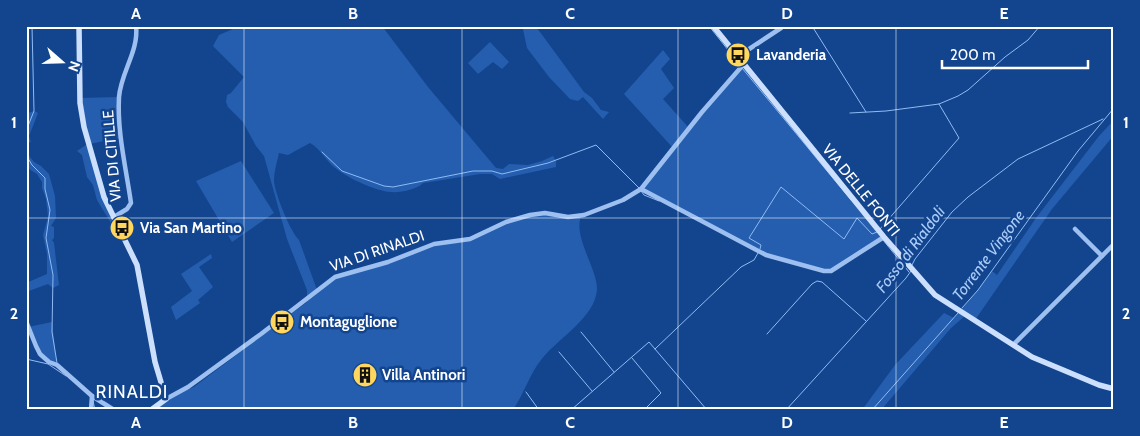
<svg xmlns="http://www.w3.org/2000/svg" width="1140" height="436" font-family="Cabin,sans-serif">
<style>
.green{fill:#255eae}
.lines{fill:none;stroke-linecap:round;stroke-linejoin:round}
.stream{stroke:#8fbbf5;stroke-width:1}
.street{stroke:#9ec0f1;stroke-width:4.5}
.secondary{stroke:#ccdffc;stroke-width:5.5}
.grid{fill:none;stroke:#fff;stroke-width:1;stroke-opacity:0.55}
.labels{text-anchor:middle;stroke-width:5;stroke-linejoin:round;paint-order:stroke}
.poi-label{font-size:15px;font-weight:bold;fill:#fff;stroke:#13458f;text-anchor:start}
.street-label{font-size:15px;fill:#fff;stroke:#13458f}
.water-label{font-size:16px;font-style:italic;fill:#aacbf8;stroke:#13458f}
.quarter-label{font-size:18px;letter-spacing:1px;fill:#fff;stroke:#13458f}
.neatline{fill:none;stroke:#fff;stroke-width:2}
.grid-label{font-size:16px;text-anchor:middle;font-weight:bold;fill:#fff}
</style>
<rect width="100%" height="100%" fill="#13458f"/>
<g class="green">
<path d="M233,26H382L428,87L496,168L503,169L509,164L528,165L542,161L553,156L556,161V167L500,179L492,174H480L423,183C418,189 400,193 391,192C376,191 350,179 338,170C327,163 321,149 310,143L288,155L279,153C277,162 274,172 274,181C275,194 290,231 299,240L317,290L335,277L388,262L434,244L461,241L506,222L545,213L568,217L581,216C573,237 597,268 597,289C596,317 557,339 541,360C529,375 524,394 513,410H151L166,399L194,387L307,302V290L287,239L264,156L256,146L243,122L228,107L226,102L227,95L231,93L244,77L213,46L219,35L233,29Z"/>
<path d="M528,26H535L540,32L584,92L592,98L601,110L609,112L603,119L583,97L578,101L570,99L549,77L527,48L523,29Z"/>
<path d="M490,42L509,62L502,69L493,62L478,74L468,63Z"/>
<path d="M663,50L670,59L661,69L674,88L663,99L689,128L743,65L884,237L831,271L766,255L641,189L673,148L624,94Z"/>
<path d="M119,97L121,138L89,144L114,217L111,223L97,200L93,185L87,177L82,155L77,151L89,143L80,98Z"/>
<path d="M34,111L38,113L29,136L31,142L26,143V118L28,113Z"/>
<path d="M1114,120V135L1052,209L975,320L966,315L951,328L881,410H862L895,365L944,313L954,318L978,290L992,271L997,275L1036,218L1099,136Z"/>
<path d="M26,152L34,162L41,166L49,174L55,196L56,218L51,226L54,227V238L52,240L54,243L59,285L53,288L48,284L26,292V283L47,274V254L43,235L48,217L46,199L42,188V182L37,174L26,167Z"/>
<path d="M241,161L274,213L232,242L196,181Z"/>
<path d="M211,254L212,258L199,267L213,287L198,300L200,303L176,320L171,307L192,291L181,274Z"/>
<path d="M52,322L57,365L40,354L28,327Z"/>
</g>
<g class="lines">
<g class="stream">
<path d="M709,26L740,65"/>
<path d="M812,26L866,112"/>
<path d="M742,68L851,200"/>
<path d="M850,113L886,111L939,104L958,96L968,90L1005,57L1028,40L1040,26"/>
<path d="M26,131L34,111L32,26"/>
<path d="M322,152L342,171L384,186L393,187L473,171H492L502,174L548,163L596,145L639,188"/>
<path d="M26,155L32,165L45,178V189L50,210L46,238L53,275L52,332L57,363"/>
<path d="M641,191L644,195L659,201"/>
<path d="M880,229L959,138L939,104"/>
<path d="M883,240L909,272"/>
<path d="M760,249L761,245L749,238L781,187L844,239L857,218L872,234L877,232"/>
<path d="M912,265L915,259L952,212L968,197L1018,159L1103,119"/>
<path d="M962,308L978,290L1078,151L1114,108"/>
<path d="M581,332L614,372"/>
<path d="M767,334L812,284L817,281L822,282L866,321"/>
<path d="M655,349L741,267L754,260L758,253"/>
<path d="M559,352L592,391"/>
<path d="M632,358L661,393L644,410"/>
<path d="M26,359L48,364L66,376"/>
<path d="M526,392L539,410"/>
<path d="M93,401L95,410"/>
<path d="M571,410L649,342L707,410"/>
<path d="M786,410L906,278L911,271"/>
<path d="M872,410L958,313"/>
</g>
<g class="street">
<path d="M737,57L781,28"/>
<path d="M641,189L766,255L824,271H831L884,237"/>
<path d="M114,217L127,209L131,203C126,168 117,132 119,97C121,72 139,51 136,26"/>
<path d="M1075,229L1102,256"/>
<path d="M26,321L36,346L40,354L49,362L57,365L92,396L114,410"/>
<path d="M1014,344L1114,244"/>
<path d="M166,399L188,387L261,334L335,277L388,262L434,244L470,239L506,222L530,215L545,213L568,217L584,215L623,200L641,189L702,112L743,65"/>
<path d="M91,410L92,396"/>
</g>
<g class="secondary">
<path d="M79,26L80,103L84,127L104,197L137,265L155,362L166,399L151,410"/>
<path d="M713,26L884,237L935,295L1032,357L1099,385L1114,389"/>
</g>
</g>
<path class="grid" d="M244,26V410M462,26V410M678,26V410M896,26V410M26,218H1114"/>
<defs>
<symbol id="bus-disc" viewBox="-11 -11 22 22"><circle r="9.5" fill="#ffd65e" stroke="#13458f"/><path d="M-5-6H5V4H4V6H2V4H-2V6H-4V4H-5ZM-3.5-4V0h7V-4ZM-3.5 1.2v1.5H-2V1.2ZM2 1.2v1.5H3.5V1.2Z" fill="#111"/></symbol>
<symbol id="building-disc" viewBox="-11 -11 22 22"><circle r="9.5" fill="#ffd65e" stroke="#13458f"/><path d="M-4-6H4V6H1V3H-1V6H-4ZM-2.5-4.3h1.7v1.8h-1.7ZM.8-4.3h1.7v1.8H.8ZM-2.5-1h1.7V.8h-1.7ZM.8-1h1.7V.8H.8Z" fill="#111"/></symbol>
</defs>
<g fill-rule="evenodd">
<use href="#bus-disc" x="724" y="41" width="28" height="28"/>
<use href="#bus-disc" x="108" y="214" width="28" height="28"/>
<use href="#bus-disc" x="268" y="308" width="28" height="28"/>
<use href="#building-disc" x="351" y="361" width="28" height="28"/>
</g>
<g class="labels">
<g class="poi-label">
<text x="756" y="60">Lavanderia</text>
<text x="140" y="233">Via San Martino</text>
<text x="300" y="327">Montaguglione</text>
<text x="382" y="380">Villa Antinori</text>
</g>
<g class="street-label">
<text transform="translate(112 156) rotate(-95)" y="5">VIA DI CITILLE</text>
<text transform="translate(861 190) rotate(51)" y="5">VIA DELLE FONTI</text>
<text transform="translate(377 251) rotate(-19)" y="5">VIA DI RINALDI</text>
</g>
<g class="water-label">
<text transform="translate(910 249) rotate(-53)" y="6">Fosso di Rialdoli</text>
<text transform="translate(988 255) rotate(-53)" y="6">Torrente Vingone</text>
</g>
<g class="quarter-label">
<text x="132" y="398">RINALDI</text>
</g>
</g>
<rect width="1140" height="436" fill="none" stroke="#13458f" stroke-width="55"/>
<g transform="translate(62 62) rotate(110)" stroke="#13458f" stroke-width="4" paint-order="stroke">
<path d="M0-4L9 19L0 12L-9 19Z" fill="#ffffff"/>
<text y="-8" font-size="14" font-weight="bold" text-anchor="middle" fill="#ffffff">N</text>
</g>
<path d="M942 60v8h146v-8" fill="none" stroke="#ffffff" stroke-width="2.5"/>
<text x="950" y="60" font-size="15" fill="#ffffff" stroke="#13458f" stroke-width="4" paint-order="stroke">200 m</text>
<rect x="28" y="28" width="1084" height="380" class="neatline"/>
<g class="grid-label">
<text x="136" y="19">A</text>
<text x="353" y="19">B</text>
<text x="570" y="19">C</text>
<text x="787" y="19">D</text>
<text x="1004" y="19">E</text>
<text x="14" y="128">1</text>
<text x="1126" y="128">1</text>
<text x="14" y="319">2</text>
<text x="1126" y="319">2</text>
<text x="136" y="428">A</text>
<text x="353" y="428">B</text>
<text x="570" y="428">C</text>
<text x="787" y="428">D</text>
<text x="1004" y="428">E</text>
</g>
</svg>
